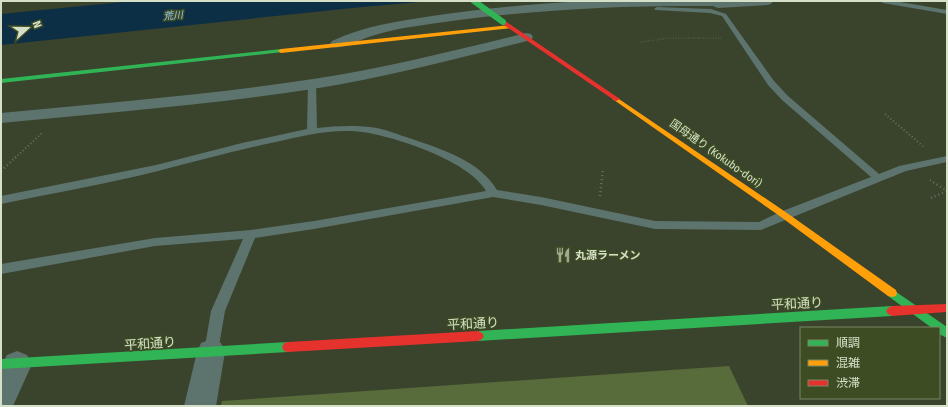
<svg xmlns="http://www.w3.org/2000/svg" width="948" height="407" font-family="'Fira Sans Condensed','Noto Sans JP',sans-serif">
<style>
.green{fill:#586b3a}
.water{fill:#0d2f45}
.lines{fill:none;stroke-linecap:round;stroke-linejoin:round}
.path-far2{stroke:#627369;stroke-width:1.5;stroke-dasharray:0.5 2;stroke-linecap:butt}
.path-far1{stroke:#627369;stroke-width:2;stroke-dasharray:1 2.5;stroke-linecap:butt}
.path{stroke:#627369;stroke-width:2.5;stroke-dasharray:1 3;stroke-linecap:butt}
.lane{fill:#5d736d;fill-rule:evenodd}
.street{fill:#5d736d;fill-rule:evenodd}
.fast{fill:#30b455;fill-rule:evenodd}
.slow{fill:#ff9f0a;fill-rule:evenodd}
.jam{fill:#e5322d;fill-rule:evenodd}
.fast-bridge{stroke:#30b455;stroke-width:6}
.labels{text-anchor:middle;stroke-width:3;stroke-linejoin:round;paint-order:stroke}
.far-water-label{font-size:10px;font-style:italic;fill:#96c8f4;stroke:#3d4c23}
.street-label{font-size:11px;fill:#d6e0c9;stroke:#3d4c23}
.poi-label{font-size:11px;font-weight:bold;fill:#d6e0c9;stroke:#3d4c23;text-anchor:start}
.near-street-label{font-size:13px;fill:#d6e0c9;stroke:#3d4c23}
</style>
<rect width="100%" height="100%" fill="#3a432c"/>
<path class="green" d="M729,366L748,406H221L222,401Z"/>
<path class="water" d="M133,1H431L362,7L1,45V14Z"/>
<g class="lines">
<path class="path-far2" d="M641,42L670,38H722"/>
<g class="path-far1">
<path d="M885,114L924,147"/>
<path d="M15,158L42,133"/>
</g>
<g class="path">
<path d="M1,171L16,157"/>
<path d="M930,180L947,191"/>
<path d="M600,196L603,169"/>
<path d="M931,198L947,191"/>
</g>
<g class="lane">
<path d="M880,1H894L947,10V14L883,3Z"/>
<path d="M657,7L711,9L726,14L774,81L788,96L879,174L899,166L947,156V162L906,171L761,230L655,229L541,205L493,197L314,229L255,238L225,311L218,352L216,356L211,358L206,356L204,352L211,311L243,239L155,246L1,274V264L155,238L251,230L314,221L486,191C469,160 385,132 351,131C326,130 301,136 276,142C237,150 198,161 158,171C107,184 53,193 1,204V196L156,165L242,143L307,129L308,83L312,81L316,83L317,128C337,126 357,125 377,128C388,130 399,135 409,138C441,149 479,160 497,190L541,197L655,221L759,222L780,212L871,177L782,100L768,85L722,16L710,13L655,10L654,9Z"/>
</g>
<g class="street">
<path d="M584,1H773L771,4L767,5L718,8L713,6C610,5 506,11 404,28C394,30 384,32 375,35C363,38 343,50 332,47L330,44L332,41C364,26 398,21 432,16C483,8 533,4 584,1Z"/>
<path d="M526,33L531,34L533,37L531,40C459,58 387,77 313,89C210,105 105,113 1,123V113C105,103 210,95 313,79C385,68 456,50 526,33Z"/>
<path d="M211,339L221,343L225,352L216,406H184L197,352L201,343Z"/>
<path d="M17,351L27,355L32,364L13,406H1V366L7,355Z"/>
</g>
<g class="fast">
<path d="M281,49L283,50V52L1,83V79Z"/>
<path d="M892,289L947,327V338L939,334V328H932L888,296L887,293L888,290Z"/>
<path d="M892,306L896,308L898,311L896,314L892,316L478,341L474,339L472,336L474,333L478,331Z"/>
<path d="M288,342L292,343L294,347L292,351L288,352L1,369V359Z"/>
</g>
<g class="slow">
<path d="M510,25L512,26V28L281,53L278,51L281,49Z"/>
<path d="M616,97L787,213L896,290L897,293L896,296L892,297L888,296L781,217L614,100L612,99Z"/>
</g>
<g class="jam">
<path d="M501,21H505L620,99L616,101L614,100L501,23Z"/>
<path d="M947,304V312L892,316L888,314L886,311L888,308L892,306Z"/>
<path d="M478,331L482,333L484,336L482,339L478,341L288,352L284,351L282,347L284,343L288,342Z"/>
</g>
<path class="fast-bridge" d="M474,1L503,22"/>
</g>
<defs>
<symbol id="restaurant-bare" viewBox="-9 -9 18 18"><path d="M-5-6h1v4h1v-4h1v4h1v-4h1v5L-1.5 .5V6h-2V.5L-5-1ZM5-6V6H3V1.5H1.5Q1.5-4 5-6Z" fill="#9fa992" stroke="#3d4c23" stroke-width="2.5" paint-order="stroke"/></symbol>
</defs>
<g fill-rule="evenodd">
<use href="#restaurant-bare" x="552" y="244" width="22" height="22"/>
</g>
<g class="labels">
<g class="far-water-label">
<text transform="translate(173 15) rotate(-5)" y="4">荒川</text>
</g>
<g class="street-label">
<text transform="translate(716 153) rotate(35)" y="4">国母通り (Kokubo-dori)</text>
</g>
<g class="poi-label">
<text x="575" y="259">丸源ラーメン</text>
</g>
<g class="near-street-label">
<text transform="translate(797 303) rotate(-3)" y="5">平和通り</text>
<text transform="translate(473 323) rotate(-3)" y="5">平和通り</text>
<text transform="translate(150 343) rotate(-4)" y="5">平和通り</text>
</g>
</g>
<rect width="948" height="407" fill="none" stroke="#d6e0c9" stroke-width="4"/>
<rect x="800" y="327" width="140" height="72" fill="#3d4c23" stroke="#7a8765"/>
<rect x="808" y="340" width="20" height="6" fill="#30b455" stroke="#7a8765"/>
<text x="836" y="347" font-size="12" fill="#d6e0c9">順調</text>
<rect x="808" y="360" width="20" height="6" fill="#ff9f0a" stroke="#7a8765"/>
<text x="836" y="367" font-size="12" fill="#d6e0c9">混雑</text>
<rect x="808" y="380" width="20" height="6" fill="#e5322d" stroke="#7a8765"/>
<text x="836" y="387" font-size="12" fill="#d6e0c9">渋滞</text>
<g transform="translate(28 28) rotate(69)" stroke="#3d4c23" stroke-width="3" paint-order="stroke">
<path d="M0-3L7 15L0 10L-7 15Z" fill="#d6e0c9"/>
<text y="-6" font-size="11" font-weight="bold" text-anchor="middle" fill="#d6e0c9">N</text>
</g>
</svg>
